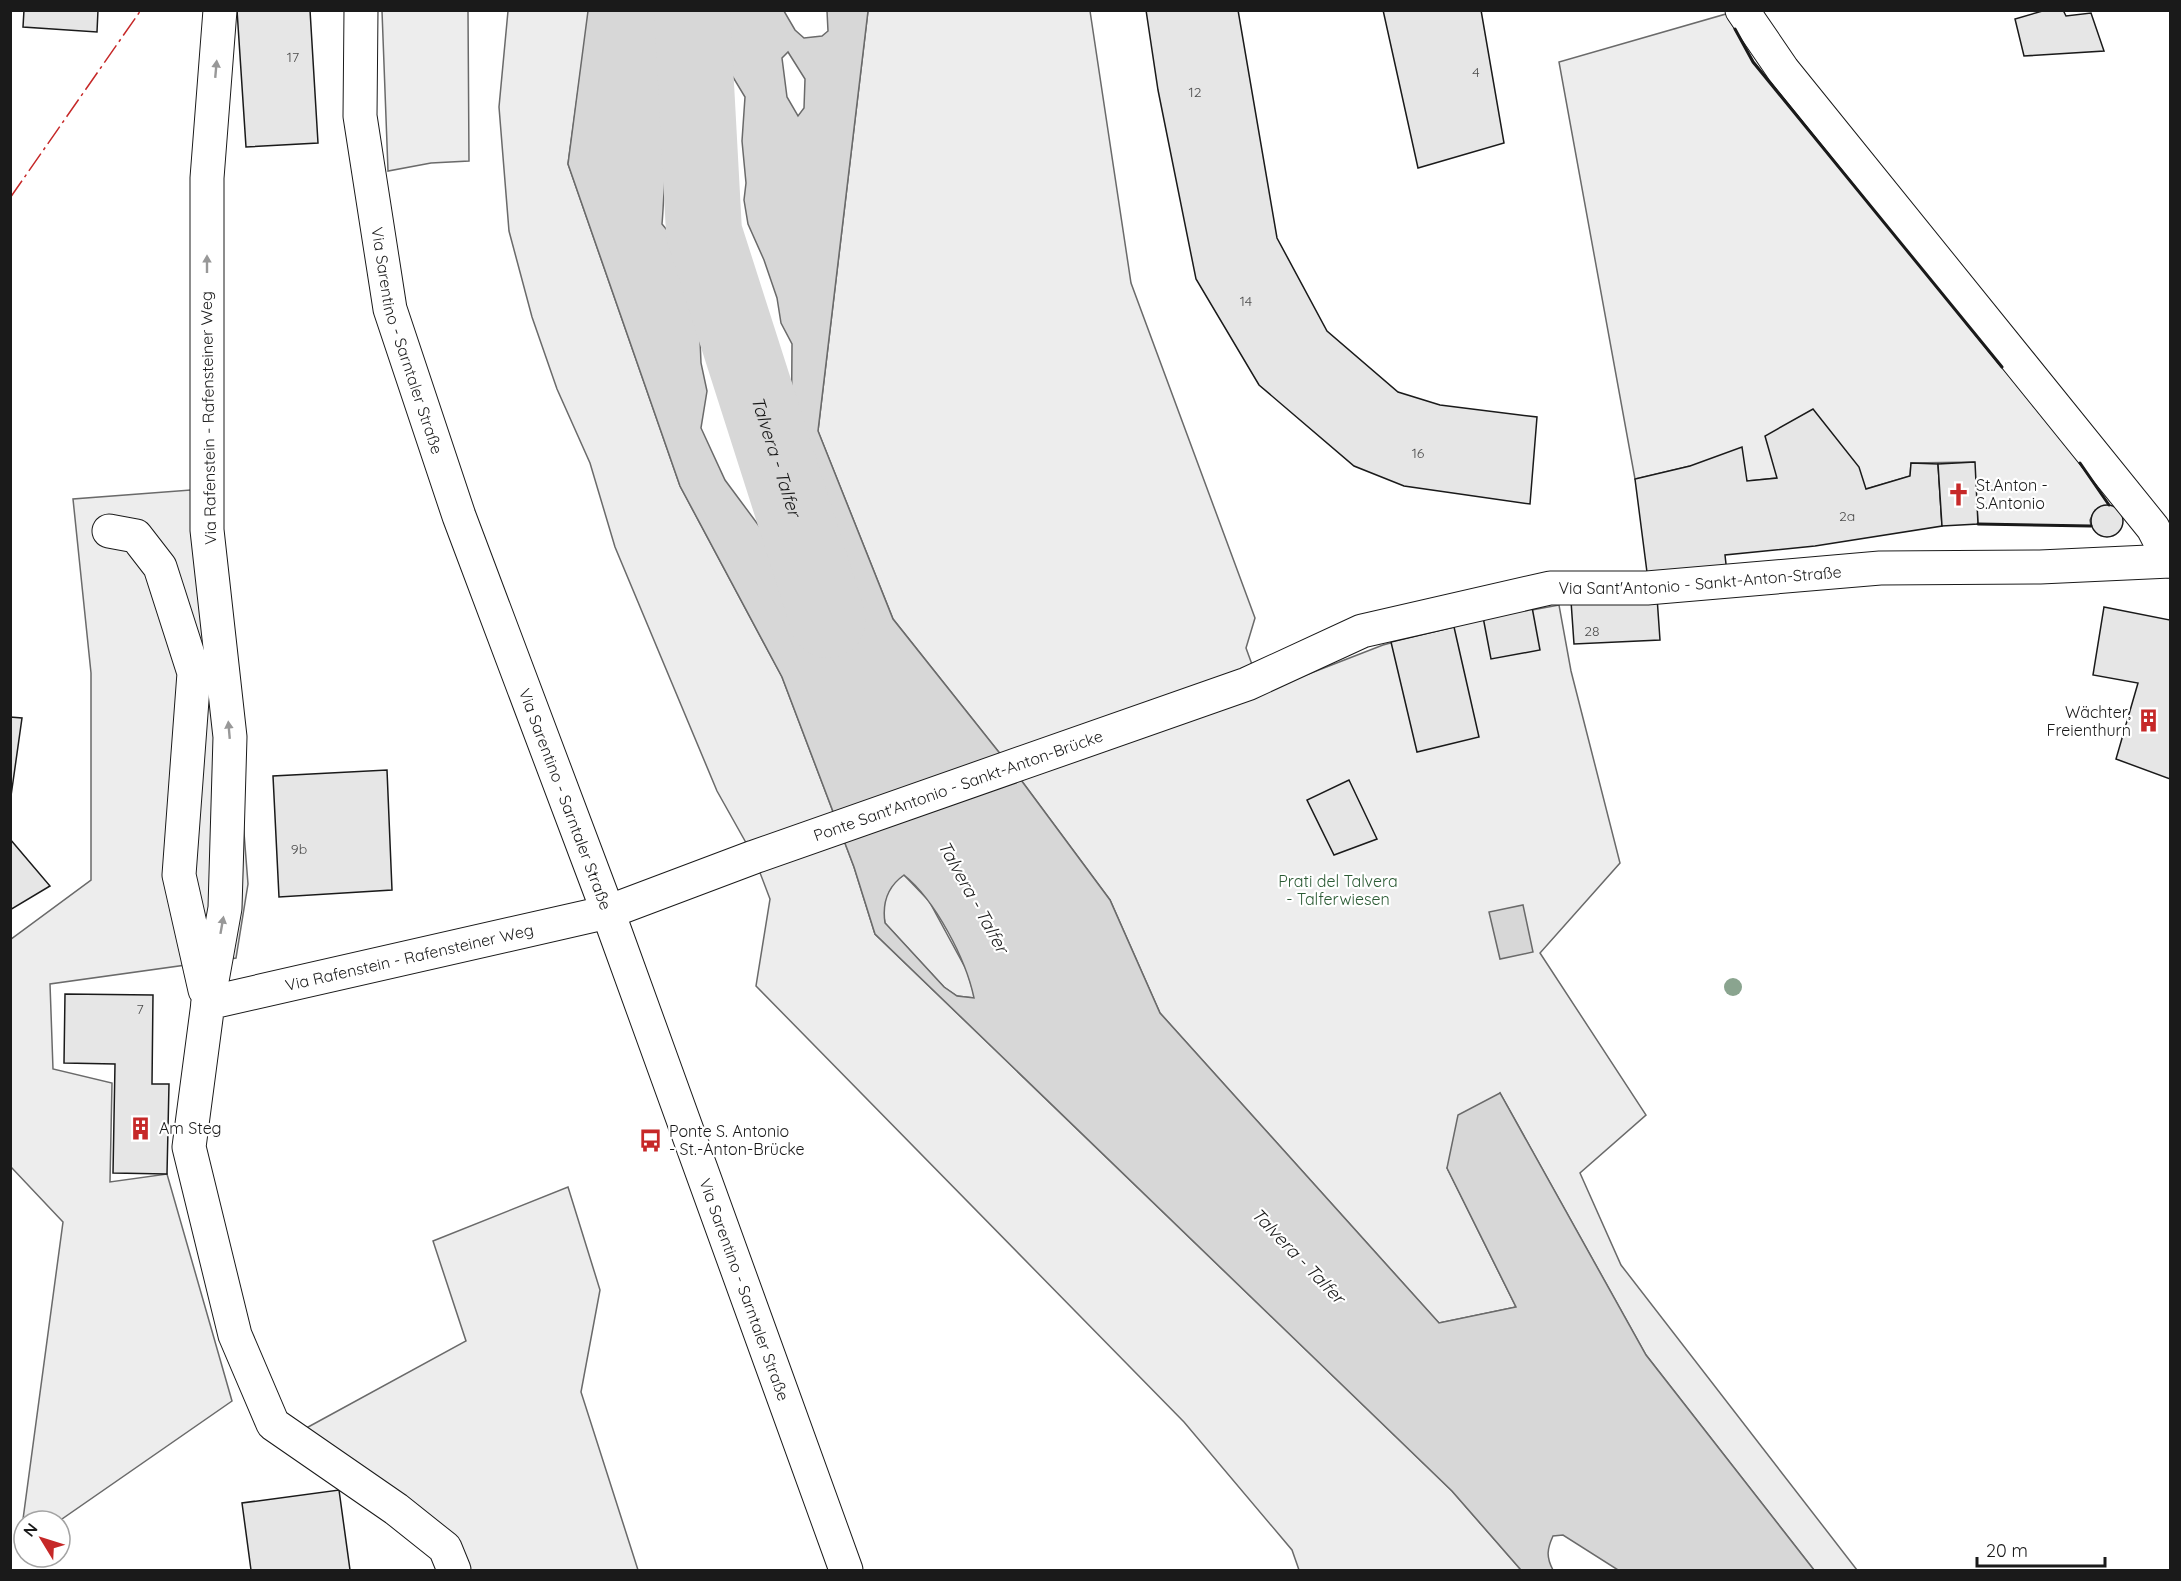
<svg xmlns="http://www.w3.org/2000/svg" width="2181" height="1581" font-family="Quicksand,sans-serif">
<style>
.built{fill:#ededed;stroke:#6a6a6a;stroke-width:1.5}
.water{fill:#d7d7d7;stroke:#6a6a6a;stroke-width:1.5;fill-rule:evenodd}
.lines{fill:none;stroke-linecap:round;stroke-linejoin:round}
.river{stroke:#d7d7d7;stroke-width:76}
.building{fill:#e6e6e6;stroke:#1a1a1a;stroke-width:1.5}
.minor-casing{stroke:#1a1a1a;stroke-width:35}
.major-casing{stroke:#1a1a1a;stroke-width:35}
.minor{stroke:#fff;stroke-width:33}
.major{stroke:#fff;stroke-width:33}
.wall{stroke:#1a1a1a;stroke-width:3}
.power{stroke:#c62828;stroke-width:1.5;stroke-dasharray:21 4.5 3 4.5;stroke-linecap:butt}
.tree{fill:#8aa48f}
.oneway{fill:#989898}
.labels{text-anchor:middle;stroke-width:4.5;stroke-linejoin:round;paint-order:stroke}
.number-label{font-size:14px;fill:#4d4d4d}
.street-label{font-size:16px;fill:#1a1a1a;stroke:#fff}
.poi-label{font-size:16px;fill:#1a1a1a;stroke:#fff;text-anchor:start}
.park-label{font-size:16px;fill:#2b5a34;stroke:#fff}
.water-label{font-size:18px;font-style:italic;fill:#1a1a1a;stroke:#fff}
</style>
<rect width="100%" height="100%" fill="#fff"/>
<g class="built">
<path d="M382,11H468L469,161L431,163L388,171Z"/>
<path d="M508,11H589L568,164L680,486L782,677L854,867L875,934L1452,1491L1521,1570H1299L1292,1550L1184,1422L756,986L770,899L754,857L717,791L615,547L590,463L557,389L532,317L509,231L499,107Z"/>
<path d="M868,11H1090L1131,283L1255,618L1246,648L1262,692L1383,645L1471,621L1559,605L1571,671L1620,863L1540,953L1646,1115L1580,1173L1621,1265L1857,1570H1814L1646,1355L1500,1093L1447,1168L1516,1307L1439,1323L1160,1013L1110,900L1021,780L893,619L818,431Z"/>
<path d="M1726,14L1754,62L2079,462L2109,505L2095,510L2090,520L2091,526L1978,524L1974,462L1911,463L1910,476L1866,489L1777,478L1747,481L1690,466L1635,479L1559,62Z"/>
<path d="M217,488L248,884L236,958L50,984L53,1069L112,1083L110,1182L167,1174L232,1401L59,1521H24V1546L19,1549L63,1222L11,1167L10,940L91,880V673L73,499Z"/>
<path d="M904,875L929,901L967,971L975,998L957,996L944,987L885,923L883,911L885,897L894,882Z"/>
<path d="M568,1187L600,1290L581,1392L638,1570H454L299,1432L466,1341L433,1241Z"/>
</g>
<g class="water">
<path d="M588,11H784L795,30L804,38L822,36L828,31L827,11H868L818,431L893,619L1021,780L1110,900L1160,1013L1439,1323L1516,1307L1447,1168L1458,1115L1500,1093L1646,1355L1814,1570H1618L1563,1535L1553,1536C1547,1549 1546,1557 1553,1570H1521L1452,1491L875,934L854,867L782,677L680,486L568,164ZM788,52L805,79L804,108L798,116L787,97L782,58ZM721,69L730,72L745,97L742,141L746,183L744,200L748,224L764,260L777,298L781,323L792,344L791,479L801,550L795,558H790L762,530L725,480L701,428L707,391L701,363L698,292L676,241L662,224C665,192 664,116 687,93C696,83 710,77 721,69ZM904,875C935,900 966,959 974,998L957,996L944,987L885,923C882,903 887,887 904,875Z"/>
<path d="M1523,905L1533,952L1500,959L1489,912Z"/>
</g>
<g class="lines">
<path class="river" id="s1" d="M692,10L704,232L828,620"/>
</g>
<g class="building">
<path d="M24,10H98L97,32L23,27Z"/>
<path d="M237,10H310L318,143L246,147Z"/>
<path d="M1146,10H1238L1277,238L1327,331L1398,392L1440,405L1537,417L1530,504L1404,486L1354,466L1259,385L1196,279L1158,90Z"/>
<path d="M1383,10H1481L1504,143L1418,168Z"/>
<path d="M2046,10H2063L2066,16L2091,13L2104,51L2024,56L2015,19Z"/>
<path d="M1813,409L1859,467L1866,489L1910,476L1911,463L1938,464L1942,526L1815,546L1725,555L1727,573L1648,580L1635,479L1690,466L1742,447L1747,481L1777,478L1765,436Z"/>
<path d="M1975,462L1978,524L1942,526L1938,464Z"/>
<circle cx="2107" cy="521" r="16"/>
<path d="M1657,597L1660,640L1574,644L1571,601Z"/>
<path d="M1532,607L1540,650L1491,659L1483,617Z"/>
<path d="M2104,607L2170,620V779L2116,759L2138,683L2093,675Z"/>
<path d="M1454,627L1479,737L1417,752L1391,642Z"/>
<path d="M10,717L22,718L10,803Z"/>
<path d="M387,770L392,890L279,897L273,776Z"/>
<path d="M1349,780L1377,839L1334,855L1307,800Z"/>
<path d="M10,839L50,886L10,910Z"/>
<path d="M65,994L153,995L152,1084H169L167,1174L113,1173L115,1064L64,1063Z"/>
<path d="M339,1490L350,1570H251L242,1503Z"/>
</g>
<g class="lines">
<defs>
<g id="minor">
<path d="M1742,10L1783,70L2153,528L2170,561"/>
<path d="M109,531L136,536L160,567L194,673L179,875L205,990"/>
<path d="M208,1003L225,908L230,737L207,530V178L220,10"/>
<path id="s2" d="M454,1570L445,1548L396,1509L273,1424L235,1335L189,1147L208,1003L608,912L754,857L1247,684L1362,631L1550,588H1647L1880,568L2040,567L2170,561"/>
</g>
<g id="major">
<path id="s3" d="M361,10L360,116L390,309L459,516L608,912L846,1570"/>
</g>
</defs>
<use href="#minor" class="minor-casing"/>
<use href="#major" class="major-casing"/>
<use href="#minor" class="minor"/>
<use href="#major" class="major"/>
<g class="wall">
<path d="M1735,29L1753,62L2002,367"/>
<path d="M2080,463L2109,505"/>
<path d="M1978,524L2091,526"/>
</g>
<path class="power" d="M10,198L141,10"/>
</g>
<circle class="tree" cx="1733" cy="987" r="9"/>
<defs><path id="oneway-solid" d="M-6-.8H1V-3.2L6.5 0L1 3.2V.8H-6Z" transform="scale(1.5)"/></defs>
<g class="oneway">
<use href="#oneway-solid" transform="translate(216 69) rotate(-85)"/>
<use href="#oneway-solid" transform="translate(207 264) rotate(-90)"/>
<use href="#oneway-solid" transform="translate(229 730) rotate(-95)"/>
<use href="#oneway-solid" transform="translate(222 925) rotate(-80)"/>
</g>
<defs>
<symbol id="church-bare" viewBox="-9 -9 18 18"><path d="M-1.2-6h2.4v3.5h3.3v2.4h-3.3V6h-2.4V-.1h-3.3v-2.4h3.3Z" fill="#c62828" stroke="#fff" stroke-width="2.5" paint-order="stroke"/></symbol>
<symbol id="building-bare" viewBox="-9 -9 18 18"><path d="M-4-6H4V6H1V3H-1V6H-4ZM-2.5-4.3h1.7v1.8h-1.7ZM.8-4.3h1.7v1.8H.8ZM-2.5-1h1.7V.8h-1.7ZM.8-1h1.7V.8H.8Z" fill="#c62828" stroke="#fff" stroke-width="2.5" paint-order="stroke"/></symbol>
<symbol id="bus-bare" viewBox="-9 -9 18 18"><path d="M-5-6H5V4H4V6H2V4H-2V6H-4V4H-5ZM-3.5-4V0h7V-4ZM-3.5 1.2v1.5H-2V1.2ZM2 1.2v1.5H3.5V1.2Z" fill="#c62828" stroke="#fff" stroke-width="2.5" paint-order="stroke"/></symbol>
</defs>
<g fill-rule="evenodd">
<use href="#church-bare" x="1942" y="478" width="33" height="33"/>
<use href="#building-bare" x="2132" y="704" width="33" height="33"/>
<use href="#building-bare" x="124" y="1112" width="33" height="33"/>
<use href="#bus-bare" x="634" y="1124" width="33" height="33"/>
</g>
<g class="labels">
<g class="number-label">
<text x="293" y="62">17</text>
<text x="1476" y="77">4</text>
<text x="1195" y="97">12</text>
<text x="1246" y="306">14</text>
<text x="1418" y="458">16</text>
<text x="1847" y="521">2a</text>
<text x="1592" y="636">28</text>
<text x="299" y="854">9b</text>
<text x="140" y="1014">7</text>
</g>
<g class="street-label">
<text dy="6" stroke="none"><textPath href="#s3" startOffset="336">Via Sarentino - Sarntaler Straße</textPath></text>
<text transform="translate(208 418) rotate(-91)" y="6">Via Rafenstein - Rafensteiner Weg</text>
<text dy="6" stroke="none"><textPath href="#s2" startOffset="2230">Via Sant'Antonio - Sankt-Anton-Straße</textPath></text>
<text dy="6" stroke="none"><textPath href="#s2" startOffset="1454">Ponte Sant'Antonio - Sankt-Anton-Brücke</textPath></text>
<text dy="6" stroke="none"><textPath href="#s3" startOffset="822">Via Sarentino - Sarntaler Straße</textPath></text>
<text dy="6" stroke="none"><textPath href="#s2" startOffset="878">Via Rafenstein - Rafensteiner Weg</textPath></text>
<text dy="6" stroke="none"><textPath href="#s3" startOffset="1344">Via Sarentino - Sarntaler Straße</textPath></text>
</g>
<g class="poi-label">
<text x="1976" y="491">St.Anton -<tspan x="1976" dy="18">S.Antonio</tspan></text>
<text x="2131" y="718" text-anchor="end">Wächter,<tspan x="2131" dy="18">Freienthurn</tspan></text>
<text x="159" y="1134">Am Steg</text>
<text x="669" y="1137">Ponte S. Antonio<tspan x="669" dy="18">- St.-Anton-Brücke</tspan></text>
</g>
<g class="park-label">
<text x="1338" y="887">Prati del Talvera<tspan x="1338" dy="18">- Talferwiesen</tspan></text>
</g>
<g class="water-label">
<text dy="6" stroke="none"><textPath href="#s1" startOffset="458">Talvera - Talfer</textPath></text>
<text transform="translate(973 897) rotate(61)" y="6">Talvera - Talfer</text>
<text transform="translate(1298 1256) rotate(46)" y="6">Talvera - Talfer</text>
</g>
</g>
<rect width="2181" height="1581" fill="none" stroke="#1a1a1a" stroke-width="24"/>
<g transform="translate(42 1539) rotate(308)"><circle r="28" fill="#ffffff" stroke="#a3a3a3" stroke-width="1.5"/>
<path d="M0-4.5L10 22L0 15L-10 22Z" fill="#c62828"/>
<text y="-9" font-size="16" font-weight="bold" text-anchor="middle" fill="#1a1a1a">N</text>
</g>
<path d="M1977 1557v9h128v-9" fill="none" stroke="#1a1a1a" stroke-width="3"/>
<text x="1986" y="1557" font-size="18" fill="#1a1a1a" stroke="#ffffff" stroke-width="4.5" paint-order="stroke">20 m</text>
</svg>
